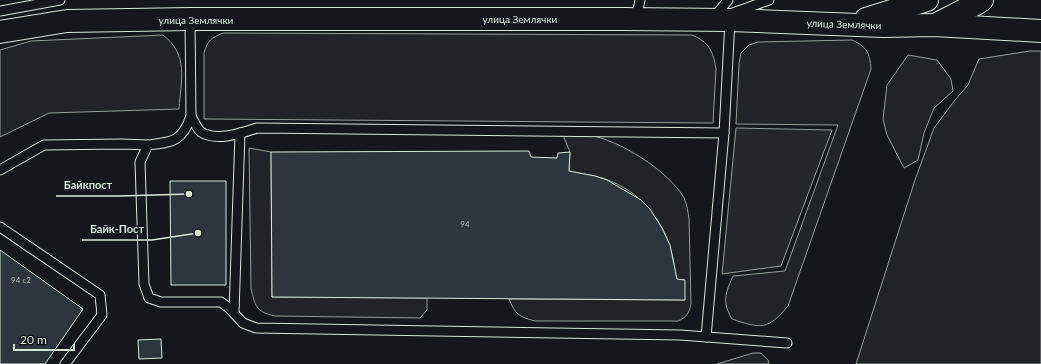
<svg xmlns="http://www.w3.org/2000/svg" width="1041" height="364" font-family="Lato,sans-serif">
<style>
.green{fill:#202428;stroke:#939e99}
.parking{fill:#24282b;stroke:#939e99}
.building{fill:#2c363c;stroke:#d8e6dc}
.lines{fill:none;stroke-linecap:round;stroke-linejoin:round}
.service-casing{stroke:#d8e6dc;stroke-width:11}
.secondary-casing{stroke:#d8e6dc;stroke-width:24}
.service{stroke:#14181c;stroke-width:9}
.secondary{stroke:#14181c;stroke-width:22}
.labels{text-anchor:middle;stroke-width:3;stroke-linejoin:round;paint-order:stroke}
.number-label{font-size:8px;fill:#adbab4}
.street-label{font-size:10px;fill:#d8e6dc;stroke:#14181c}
.leader{fill:none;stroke:#d8e6dc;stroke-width:1.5}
.callout-dot{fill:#d8e6dc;stroke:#14181c;stroke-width:1.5}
.callout-label{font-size:11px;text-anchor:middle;font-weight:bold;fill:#d8e6dc;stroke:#14181c;stroke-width:3;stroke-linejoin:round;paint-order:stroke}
</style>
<rect width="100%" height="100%" fill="#14181c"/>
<g class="green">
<path d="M223,33L692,35C709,42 713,51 716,69L713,123L204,119V53C208,40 211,38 223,33Z"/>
<path d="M163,35C189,55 181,80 179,109L49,113L0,137V50L31,41Z"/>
<path d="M852,40C867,47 870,53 871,69L788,306C768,330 761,329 732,319C722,302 725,294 733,276L785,271L838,125L736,124L739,64L741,53L749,45L758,42Z"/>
<path d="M1030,51H1041V364H856L915,180L934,128L955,100L968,85L979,59Z"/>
<path d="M908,55L937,60L951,79L953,91L934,108L924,133L918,160L904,168L887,135L883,119L887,85Z"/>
<path d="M563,135C571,135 580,134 588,135C618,139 669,171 684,198C687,205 688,211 689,219L691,304C689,313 687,317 678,321H535C519,317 515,314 509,299L685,300C682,293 679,287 677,280C674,269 674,258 670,247C661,217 638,191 608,180C596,175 581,174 569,171L570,152Z"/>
<path d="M249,148L271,152L272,297L427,298V310L420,318L275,316C256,312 255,306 251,288Z"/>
<path d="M753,353H761L768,360L769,364H717Z"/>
</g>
<path class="parking" d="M736,128L832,130L781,266L722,274Z"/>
<g class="building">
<path d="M529,151L531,157L557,158L558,153L570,152L569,171L595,176L607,180L641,200L650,209L662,228L670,245L677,279L685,280V300L272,297L271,152Z"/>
<path d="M170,181H226V285H171Z"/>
<path d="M0,250L83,309L45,364H0Z"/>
<path d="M161,339L162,358L139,359L138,340Z"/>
</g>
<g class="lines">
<defs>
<g id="service">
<path d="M0,11L60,0"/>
<path d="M730,14L769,0"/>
<path d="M190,19L191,116C182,142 173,142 148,145L140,162L144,284L149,298L161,302H221L230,309L243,323L256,328L680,335L787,343"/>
<path d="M636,19L640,0"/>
<path d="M713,19L728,0"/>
<path d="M191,116C194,121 197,129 201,132C216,142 242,133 257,128L724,133L730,20"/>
<path d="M0,170L44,145L122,144L148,145"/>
<path d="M0,227L100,295L102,315L65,364"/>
<path d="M234,313L240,133"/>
<path d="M706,337L724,133"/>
</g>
<g id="secondary">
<path d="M866,19L927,0"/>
<path d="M935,25L976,4L982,0"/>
<path d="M0,32L67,21L190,19H624L730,20L883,26L934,25L1041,31"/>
</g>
</defs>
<use href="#service" class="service-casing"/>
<use href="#secondary" class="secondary-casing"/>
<use href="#service" class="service"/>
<use href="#secondary" class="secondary"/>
</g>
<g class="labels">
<g class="number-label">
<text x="465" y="227">94</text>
<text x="21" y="283">94 с2</text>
</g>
<g class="street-label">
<text x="520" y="23">улица Землячки</text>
<text x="196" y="24">улица Землячки</text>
<text transform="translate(844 24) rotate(2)" y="4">улица Землячки</text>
</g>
</g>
<path class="leader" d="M189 194L120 196H56M198 233L152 240H82"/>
<g class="callout-dot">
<circle cx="189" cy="194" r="4"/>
<circle cx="198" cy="233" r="4"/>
</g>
<g class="callout-label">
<text x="88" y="189">Байкпост</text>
<text x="117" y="233">Байк-Пост</text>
</g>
<path d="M14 344v6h60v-6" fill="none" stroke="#d8e6dc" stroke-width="2"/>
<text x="20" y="344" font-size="12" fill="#d8e6dc" stroke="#14181c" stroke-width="3" paint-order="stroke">20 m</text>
</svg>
